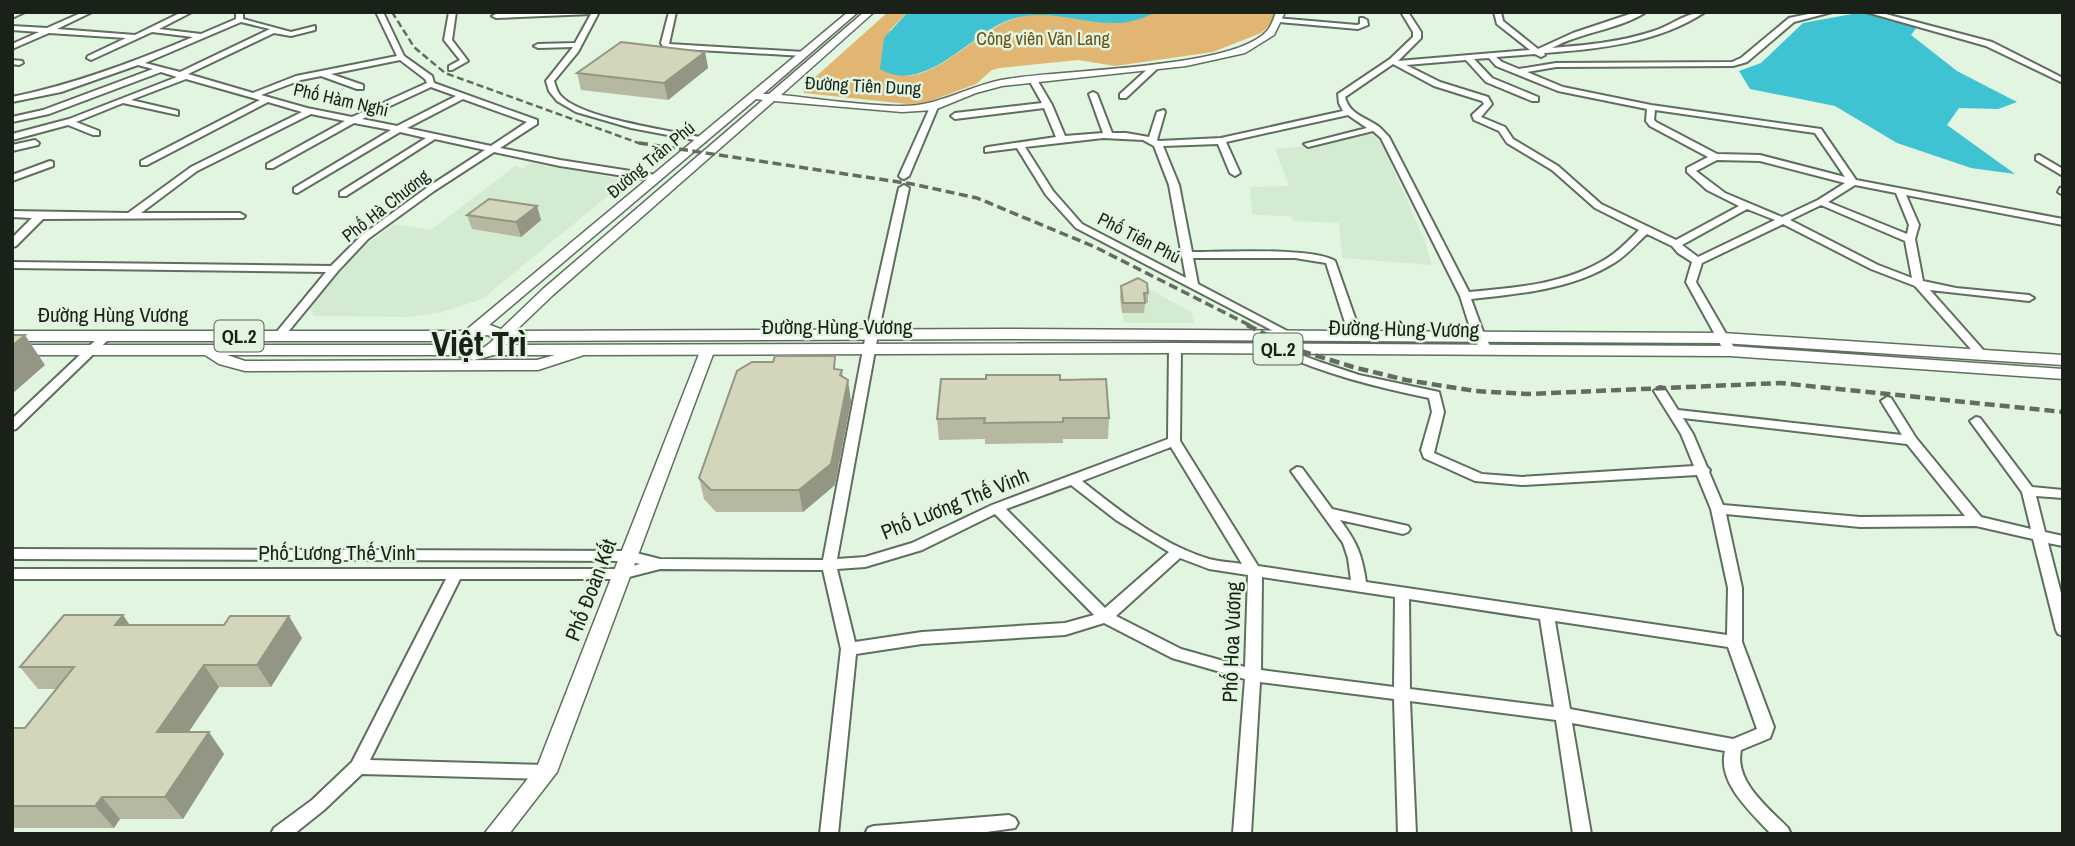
<svg xmlns="http://www.w3.org/2000/svg" width="2075" height="846" font-family="'Archivo Narrow',sans-serif">
<style>
.built{fill:#d3ebd0}
.green{fill:#e0b672}
.water{fill:#3fc2d2}
.lines{fill:none;stroke-linecap:round;stroke-linejoin:round}
.street-casing{stroke:#5f6f5d;stroke-width:4}
.secondary-casing{stroke:#5f6f5d;stroke-width:3}
.primary-casing{stroke:#5f6f5d;stroke-width:3}
.street{fill:#fff;fill-rule:evenodd}
.secondary{fill:#fff;fill-rule:evenodd}
.primary{fill:#fff;fill-rule:evenodd}
.rail-far2{stroke:#626d60;stroke-width:2.5;stroke-dasharray:7 3.5;stroke-linecap:butt}
.rail-far1{stroke:#626d60;stroke-width:3.5;stroke-dasharray:9 4.5;stroke-linecap:butt}
.rail{stroke:#626d60;stroke-width:4.5;stroke-dasharray:10 5;stroke-linecap:butt}
.wall{fill:#b6b8a2}
.shaded-wall{fill:#949684}
.building{fill:#d4d6bc;stroke:#949684;stroke-width:2}
.labels{text-anchor:middle;stroke-width:5;stroke-linejoin:round;paint-order:stroke}
.far-park-label{font-size:18px;fill:#6e4e11;stroke:#e2f5e0}
.far-street-label{font-size:18px;fill:#1a2119;stroke:#e2f5e0}
.shield{fill:#e2f5e0;stroke:#566155;stroke-width:2}
.shield-label{font-size:19px;font-weight:bold;fill:#1a2119}
.street-label{font-size:21px;fill:#1a2119;stroke:#e2f5e0}
.town-label{font-size:35px;font-weight:bold;fill:#1a2119;stroke:#e2f5e0}
</style>
<rect width="100%" height="100%" fill="#e2f5e0"/>
<g class="built">
<path d="M1373,131L1380,139L1424,239L1432,265L1342,258L1339,223L1293,221L1291,216L1252,215L1250,187L1289,186L1275,149L1309,146Z"/>
<path d="M530,163L627,180L482,299L442,312L410,317L314,316L310,308L347,264L365,245L395,224L431,230L515,166L523,168Z"/>
<path d="M1142,285L1191,312L1194,323H1124L1120,297Z"/>
</g>
<path class="green" d="M888,12H908L890,30L906,76C943,75 981,27 1019,17C1046,11 1068,19 1094,21C1115,23 1139,19 1158,12H1278L1272,24L1261,33L1213,52L1115,66L1078,60L1000,68L992,70L976,84L925,103L907,104L804,93L803,88Z"/>
<g class="water">
<path d="M908,12H1158C1144,17 1132,23 1117,23C1077,24 1043,5 1004,22C968,38 922,95 880,69L884,38Z"/>
<path d="M1863,12L1917,27L1911,35L1957,71L2017,102L1998,109L1959,108L1947,125L2015,174L1971,168L1897,143L1835,106L1750,89L1739,71L1761,63L1803,23Z"/>
</g>
<g class="lines">
<defs>
<g id="street">
<path d="M15,12H25L12,18V13Z"/>
<path d="M83,12H92L57,29L135,35L182,12L190,13L159,29L201,34L236,19V12H243V19L291,32L315,26V30L291,36L274,33L188,74L253,93L296,76L397,56L376,12H383L404,56L432,76L434,83L537,120V124L500,148L560,160L656,175L661,178L656,181L560,166L494,152L434,191L368,239L338,271L283,338H275L273,336L275,334L326,272L12,268V262L331,266L362,235L428,187L485,150L435,139L346,196H340V192L426,138L400,132L297,193L294,192V188L391,130L354,123L273,168H267V164L345,121L311,114L197,171L141,213H240L245,216L243,218L43,219L16,246L12,247V238L32,218L12,217V211L128,213L191,167L302,112L268,102L147,165H141V161L260,100L186,79L131,100L178,111V115L123,103L76,122L99,131V135H93L68,125L12,140V134L69,119L177,77L161,72L49,114L12,122V117L43,110L153,69L138,65L61,92L12,102V97C75,84 134,62 193,37L152,32L91,60L87,58L88,56L126,38L49,33L12,49V44L39,32L12,30V26L47,28ZM241,22L270,29L180,72L145,63ZM400,60L425,79L427,83L352,117L307,108L261,95L301,80L321,76L357,89H363V85L331,74ZM431,87L456,96L397,126L362,119ZM463,99L527,122L491,146L407,128Z"/>
<path d="M449,12H456L452,40L468,61L452,70H449V66L460,60L444,40Z"/>
<path d="M536,12H599L578,52L554,81C556,87 557,92 561,96C582,119 673,131 705,138V142L631,128L576,112L557,101L549,91L546,81L573,47L538,48L534,46L538,44L575,43L591,14L496,18L492,16L496,14Z"/>
<path d="M669,12H676L669,44L804,52L808,54L804,56L664,48L661,43Z"/>
<path d="M1401,12H1408L1421,32V38L1398,61L1530,50L1497,24L1494,12H1501L1503,21L1538,49L1573,33L1636,12H1646C1618,30 1581,32 1552,48C1587,45 1621,42 1654,31C1672,25 1687,12 1705,12C1658,43 1599,49 1544,53L1545,55L1541,57L1535,54L1496,57L1502,62L1519,69L1556,63L1732,62L1741,58L1789,18L1818,12H1832L1794,22L1747,62L1733,66L1556,67L1527,72L1563,87L1651,105L1821,129L1856,180L2063,219V225L1906,195L1919,225L1915,239L1923,281L1956,288L2029,295L2034,298L2029,301L1930,290L1985,352L1987,354L1981,357L1977,356L1915,286L1871,269L1783,224L1702,263L1696,282L1736,351L1734,353H1726L1724,351L1686,282L1692,262L1678,253L1672,246L1647,234C1636,244 1627,255 1614,263C1573,289 1519,294 1471,299L1485,337L1493,351L1487,354L1483,353L1473,337L1460,296L1381,138L1373,131L1308,147L1304,144L1367,128L1348,115L1226,142L1240,173L1235,176L1230,173L1218,144L1163,146L1179,185L1192,252C1222,252 1313,247 1335,261L1361,335L1359,337L1355,338L1349,335L1326,263L1295,258H1193L1198,284L1291,333L1293,335L1287,338L1076,228L1046,195L1017,148L985,152V148L988,147L1056,137L1044,108L955,119L951,116L955,113L1042,103L1029,80L1033,78H1036L1052,105L1065,136L1103,133L1089,94L1093,92L1097,94L1112,133H1126L1149,137L1157,112L1164,110L1165,112L1157,140L1159,141L1221,138L1343,111L1339,103L1338,94L1390,59L1413,37V32ZM1489,58L1496,66L1558,91L1647,109L1646,121L1650,126L1708,157L1687,168V172L1707,190L1739,206L1676,240L1601,204L1558,166L1513,139L1505,127L1481,117L1492,104L1488,97L1440,82L1406,65L1466,60L1486,82L1532,101H1538V97L1492,78L1474,59ZM1393,64L1434,86L1482,101L1484,104L1472,115L1474,120L1499,131L1507,143L1552,170L1595,208L1639,230C1629,240 1619,251 1606,259C1566,284 1515,288 1469,292L1389,137C1386,134 1380,127 1378,126C1365,117 1349,114 1345,97ZM1655,110L1815,133L1845,177L1760,155L1717,154L1656,122L1654,120ZM1103,138L1143,140L1154,146L1169,185L1186,278L1082,224L1053,191L1025,147ZM1717,160L1760,161L1845,183L1818,200L1782,217L1725,193L1696,171ZM1855,185L1896,193L1909,225L1907,234L1828,202ZM1821,205L1905,241L1912,278L1878,265L1790,220ZM1747,209L1775,220L1698,257L1682,245Z"/>
<path d="M1866,12H1878L1992,42L2063,78V83L1986,46Z"/>
<path d="M1276,18L1357,25L1360,24V18H1363L1367,20L1368,25L1358,29L1279,22H1276Z"/>
<path d="M12,60L22,61L23,63L19,65L12,64Z"/>
<path d="M1152,65L1159,67L1126,98H1120V94Z"/>
<path d="M931,105L938,107L909,176L904,179L901,178L899,176Z"/>
<path d="M35,140L39,143L38,145L12,151V145Z"/>
<path d="M2039,155L2063,169V176L2036,160V156Z"/>
<path d="M50,161L53,162V166L12,181V175Z"/>
<path d="M904,185L909,188L878,334L837,559L865,557L912,543L992,505L1168,439L1169,348L1175,345L1181,348L1180,441L1258,566L1351,580L1348,558L1343,543L1291,471L1297,467L1302,468L1332,509L1408,526L1410,529L1408,532L1403,534L1340,520C1357,542 1362,555 1366,582L1727,635L1728,588L1711,509L1697,475L1522,485L1475,481L1424,458L1421,450L1432,412L1429,398C1376,387 1324,374 1274,351L1272,349L1278,346L1320,362L1359,375L1439,392L1444,412L1434,453L1482,474L1522,477L1694,466L1681,434L1654,391L1660,387L1664,388L1678,410L1902,435L1881,401L1887,397L1891,398L1916,438L1981,517L2031,529L2022,492L1970,421L1976,417L1980,418L2032,487L2063,490V498L2036,496L2045,532L2063,536V546L2048,543L2063,601V636L2058,634L2056,630L2033,539L1976,526L1860,527L1726,514L1742,588V642L1774,727L1770,738L1741,750C1734,782 1769,808 1788,828L1791,834H1771C1751,812 1717,783 1725,751L1572,723L1591,834H1573L1556,720L1410,701L1416,834H1398L1394,699L1260,682L1251,834H1233L1245,679L1172,658L1104,623L1065,635L922,644L856,654L838,834H820L841,649L823,570L660,569L621,579H460L370,760L546,765L552,767L554,772L552,777L546,779L362,774L324,810L294,834H271L274,828L312,800L352,762L446,579H12V569H621L640,564L628,561L12,559V549L628,551L660,559L823,560L866,334L899,188ZM1683,418L1907,444L1965,516L1860,517L1723,505L1709,472L1710,470L1707,467L1693,434ZM1171,447L1242,564C1231,562 1220,562 1209,559C1162,545 1120,511 1082,481ZM1071,485L1116,520L1169,552L1105,608L1006,509ZM995,514L1094,615L1065,623L922,632L855,642L837,569L865,567L922,550ZM1180,558L1209,569L1248,575L1245,667L1181,649L1116,616ZM1262,577L1395,597L1394,687L1261,670ZM1409,599L1540,619L1554,707L1410,689ZM1555,621L1728,647L1757,729L1733,739L1570,709Z"/>
<path d="M2063,187V195L2058,192L2060,188Z"/>
<path d="M105,334L109,335L111,337L109,339L16,429L12,430V419L101,335Z"/>
<path d="M1009,815L1015,818L1018,823L1015,828L972,834H865L868,828L874,826Z"/>
</g>
<g id="secondary">
<path d="M848,12H858L763,94H769L864,12H874L781,95C821,99 863,106 903,106C938,106 967,87 1001,80C1057,69 1232,70 1267,31C1271,27 1274,18 1276,12H1285L1274,35L1245,53L1186,66L1002,86L976,93L934,110L902,112L774,101L553,295L507,339H497L495,336L497,333L543,289L763,100L756,99L475,337H465L463,334L465,331Z"/>
<path d="M708,345L715,349L557,772L509,834H484L537,767L701,349Z"/>
</g>
<path id="primary" d="M490,325L506,331L1002,329L1722,333L2063,355V365L1722,343L1002,339L509,341L506,345L1175,343L1730,346L2063,369V379L1730,356L1175,353L584,355L538,370L245,371L219,364L205,355H12V345H449L451,341H12V331H462ZM488,335L494,339C486,348 476,353 465,347L474,337ZM227,355H454L474,360L494,355H555L537,360L245,361Z"/>
</defs>
<use href="#street" class="street-casing"/>
<use href="#secondary" class="secondary-casing"/>
<use href="#primary" class="primary-casing"/>
<use href="#street" class="street"/>
<use href="#secondary" class="secondary"/>
<use href="#primary" class="primary"/>
<path class="rail-far2" d="M392,12L414,47L445,73L644,145"/>
<path class="rail-far1" d="M639,143L912,184L977,198L1095,247L1251,326"/>
<path class="rail" d="M1247,325L1295,349L1353,367L1406,380L1475,391L1528,394L1780,383L2063,412"/>
</g>
<g class="wall">
<path d="M705,52L708,68L668,100L581,90L577,73Z"/>
<path d="M537,206L541,220L521,237L472,229L467,215Z"/>
<path d="M1121,286L1148,293V303H1145L1144,313H1122L1120,297Z"/>
<path d="M773,362L842,370L843,377L851,401L835,485L803,512H716L704,499L699,478Z"/>
<path d="M1060,380L1109,418L1108,439H1063V443L985,444V439L939,440L937,419Z"/>
<path d="M130,625L302,638L271,687H219L188,732L224,754L183,819H120L114,828H12V728H25L56,689H38L20,667Z"/>
</g>
<g class="shaded-wall">
<path d="M705,52L708,68L668,100L664,83Z"/>
<path d="M537,206L541,220L521,237L516,222Z"/>
<path d="M25,335L45,365L12,394V346Z"/>
<path d="M848,380L851,401L835,485L803,512L799,490Z"/>
<path d="M123,615L138,637L115,625Z"/>
<path d="M289,616L302,638L271,687L257,665Z"/>
<path d="M204,665L219,687L174,754L157,732Z"/>
<path d="M209,732L224,754L183,819L165,797Z"/>
<path d="M102,797L120,819L114,828L95,806Z"/>
</g>
<g class="building">
<path d="M621,42L705,52L664,83L577,73Z"/>
<path d="M489,199L537,206L516,222L467,215Z"/>
<path d="M1138,278L1147,283L1148,293H1144L1145,303H1123L1121,286Z"/>
<path d="M12,335H25L12,346Z"/>
<path d="M775,356H835L834,369L842,370L840,375L848,380L831,464L799,490H711L699,478L737,371L752,362H773Z"/>
<path d="M986,375H1060V380L1106,379L1109,418H1063V422L984,423L985,418L937,419L941,379H986Z"/>
<path d="M64,615H123L115,625H224L230,616H289L257,665H204L157,732H209L165,797H102L95,806H12V728H25L74,667H20Z"/>
</g>
<g class="labels">
<g class="far-park-label">
<text x="1043" y="45">Công viên Văn Lang</text>
</g>
<g class="far-street-label">
<text transform="translate(863 86) rotate(3)" y="6">Đường Tiên Dung</text>
<text transform="translate(341 100) rotate(13)" y="6">Phố Hàm Nghi</text>
<text transform="translate(651 160) rotate(-40)" y="6">Đường Trần Phú</text>
<text transform="translate(386 206) rotate(-38)" y="6">Phố Hà Chương</text>
<text transform="translate(1139 238) rotate(27)" y="6">Phố Tiên Phú</text>
</g>
<g class="shield">
<rect x="214.5" y="320.5" width="49" height="31" rx="5"/>
<rect x="1253.5" y="333.5" width="49" height="31" rx="5"/>
</g>
<g class="shield-label">
<text x="239" y="343">QL.2</text>
<text x="1278" y="356">QL.2</text>
</g>
<g class="street-label">
<text x="113" y="322">Đường Hùng Vương</text>
<text x="837" y="334">Đường Hùng Vương</text>
<text transform="translate(1404 329) rotate(1)" y="7">Đường Hùng Vương</text>
<text transform="translate(955 504) rotate(-22)" y="7">Phố Lương Thế Vinh</text>
<text x="337" y="560">Phố Lương Thế Vinh</text>
<text transform="translate(591 590) rotate(-69)" y="7">Phố Đoàn Kết</text>
<text transform="translate(1232 642) rotate(-88)" y="7">Phố Hoa Vương</text>
</g>
<g class="town-label">
<text x="479" y="356">Việt Trì</text>
</g>
</g>
<rect width="2075" height="846" fill="none" stroke="#1a2119" stroke-width="28"/>
</svg>
